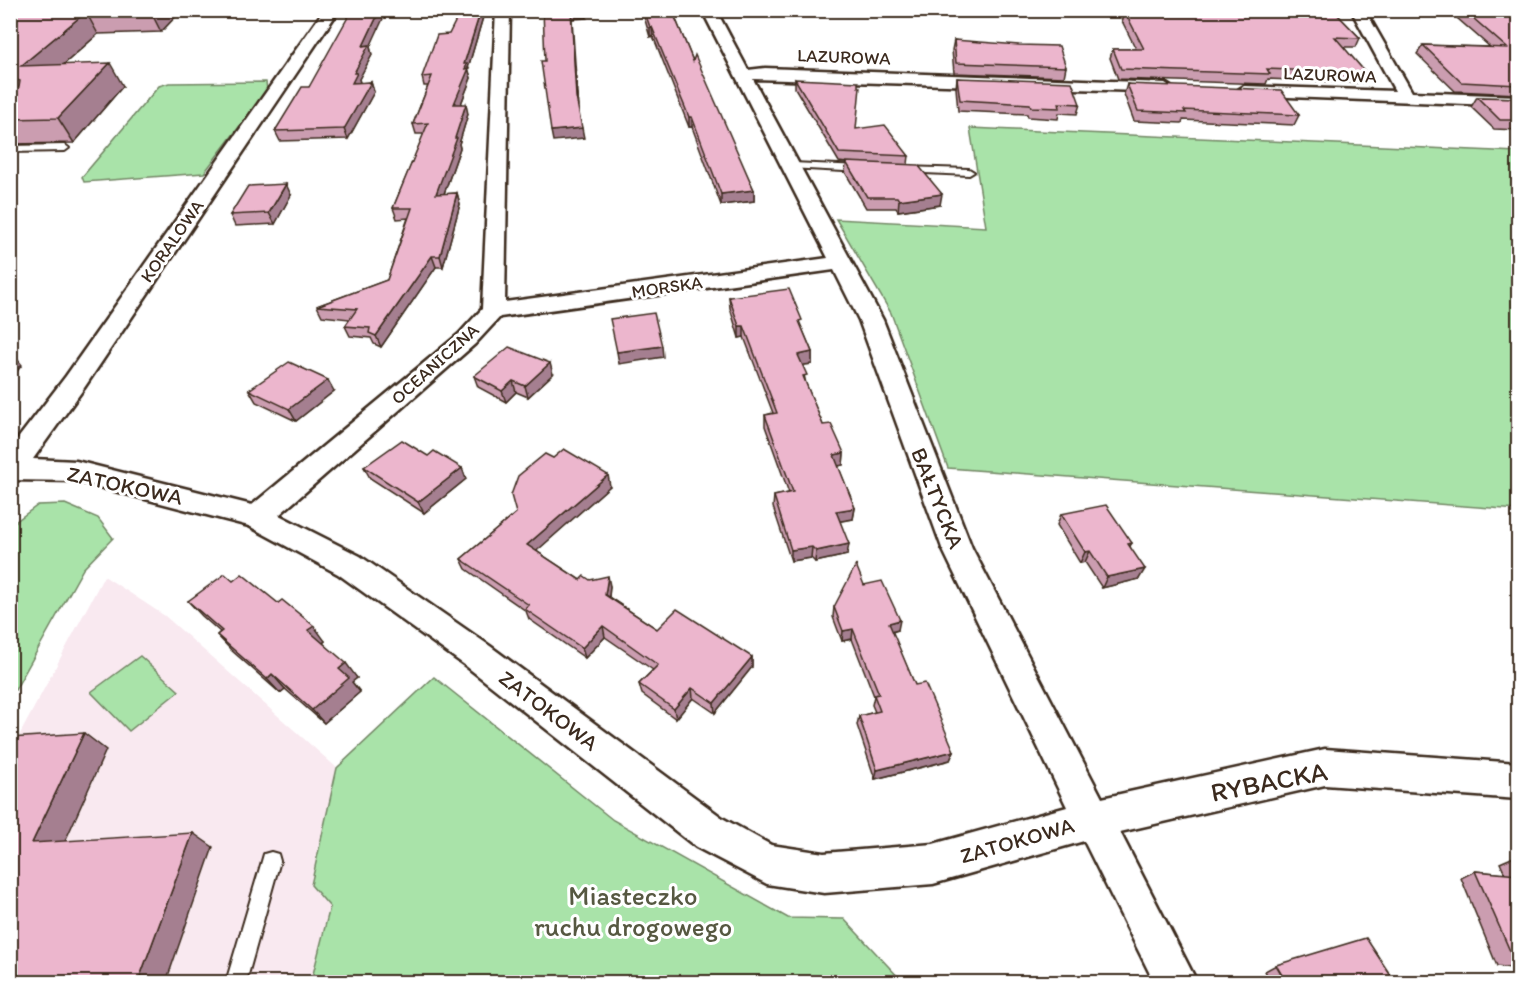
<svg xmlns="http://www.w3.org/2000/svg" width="1529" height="993" font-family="Itim,sans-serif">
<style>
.built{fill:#f9e9f0}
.green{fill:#a9e3a9;stroke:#728664;stroke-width:1.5}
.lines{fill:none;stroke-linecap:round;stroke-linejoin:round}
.service-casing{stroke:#3b2a1e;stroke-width:4}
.minor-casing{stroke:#3b2a1e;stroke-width:5}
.service{fill:#fff;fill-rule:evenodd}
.minor{fill:#fff;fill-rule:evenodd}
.wall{fill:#cb9db0;stroke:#3b2a1e;stroke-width:1.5}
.shaded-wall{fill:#a57f90;stroke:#3b2a1e;stroke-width:1.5}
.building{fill:#ecb6cd;stroke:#3b2a1e;stroke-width:1.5}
.labels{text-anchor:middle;stroke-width:6;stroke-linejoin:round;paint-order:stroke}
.far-street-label{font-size:18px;fill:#3b2a1e;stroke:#fff}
.street-label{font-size:22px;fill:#3b2a1e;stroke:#fff}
.near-street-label{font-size:27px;fill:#3b2a1e;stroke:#fff}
.near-park-label{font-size:27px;fill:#565841;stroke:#fff}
</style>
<rect width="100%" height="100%" fill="#fff"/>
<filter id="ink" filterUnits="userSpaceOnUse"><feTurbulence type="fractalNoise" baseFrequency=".0167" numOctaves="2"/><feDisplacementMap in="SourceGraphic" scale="12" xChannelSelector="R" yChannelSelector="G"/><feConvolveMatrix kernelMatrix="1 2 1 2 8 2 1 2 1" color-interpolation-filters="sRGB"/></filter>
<g filter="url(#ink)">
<path class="built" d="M104,576L165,616L337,768L311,885L330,907L311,982H11V751Z"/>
<g class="green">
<path d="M266,82L267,90L204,173L84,182L82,177L159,86L169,83Z"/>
<path d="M970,128L1518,152V510L948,468L891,313L836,219L986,227Z"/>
<path d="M65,504L98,518L113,538L83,569L15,690L11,695V525L38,505Z"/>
<path d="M140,656L179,691L129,731L91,692Z"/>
<path d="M434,677L613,820L788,918L844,919L903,982H311L330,907L311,885L337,768Z"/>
</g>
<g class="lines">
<defs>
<g id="service">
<path d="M10,146L65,145L69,148L65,151L10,152Z"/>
<path d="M792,163L862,166L866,169L862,172L789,168V164Z"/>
<path d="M905,167L969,169L974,172L969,175L902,172V168Z"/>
<path d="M271,852L278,854L280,861L246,982H226L262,861L264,854Z"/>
</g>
<g id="minor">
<path d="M324,10H339L84,388L33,459L76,461L252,505L459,334L482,309L496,10H510L505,302L828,258L702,10H716L748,70L765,68L1165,83L1173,88L1171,92L753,79L883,320L972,548L1102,798L1325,749L1518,763V799L1325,785L1120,832L1197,982H1154L1084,841L933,884L824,893L767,884L696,847L466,666L338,574L249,526L76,481L10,480V449L66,376ZM834,270L859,320L942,548L1067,807L933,844L824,853L771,845L724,819L490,646L360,556L279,515L475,344L500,317Z"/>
<path d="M1351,10H1365L1412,92L1518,96V106L1238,95L1236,91L1244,86L1395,91Z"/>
<path d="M1408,10H1518V18L1415,14Z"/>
</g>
</defs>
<use href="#service" class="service-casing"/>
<use href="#minor" class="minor-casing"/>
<use href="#service" class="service"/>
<use href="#minor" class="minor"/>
</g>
<g class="wall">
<path d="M10,10H196L194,14H178L161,32L98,34L64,64L123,86L74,143L10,144Z"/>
<path d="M264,10H299V11L264,12Z"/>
<path d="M642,10H672L693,61L754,190V201L721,205L692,127H689L653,36L650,37Z"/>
<path d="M1333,10L1360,38L1356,47H1343L1366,73L1361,83L1268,79L1266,84L1118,79L1110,58L1113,49H1136L1117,11Z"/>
<path d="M1461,10L1518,11V94L1455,91L1417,54L1423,45L1490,47L1457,18Z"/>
<path d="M483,17L468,68L471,78L461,104L468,114L459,144L460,148L444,194L457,193L460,204L443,267H436L381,347L374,344L371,338L350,336L345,326L350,319L322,316L317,306L387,280L408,218L397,219L393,208L424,134H416L413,124L428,86H424L422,77L449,34Z"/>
<path d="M954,40L1066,67L1064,77L954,73L952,50Z"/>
<path d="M370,47L372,55L359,79L360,83L371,82L374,92L348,139L280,141L275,131L309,87Z"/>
<path d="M957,78L1080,104L1077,114L1059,113L1058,119L1028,117L1027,114L958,111L956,88Z"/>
<path d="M795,79L856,129L909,156L908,164L940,205L898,211L896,208H866L845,172L846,163L839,162L795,88Z"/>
<path d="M1127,84L1299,115L1294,125L1183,120L1182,123L1134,121L1124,94Z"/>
<path d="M1477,97L1518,98V130L1494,129L1471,107Z"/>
<path d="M291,195L275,224L235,226L230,215Z"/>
<path d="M729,297L802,328L812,352V364L802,365L806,384L823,425L844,453L843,465L838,466L855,508L853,519L840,521L847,555L815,562L811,558L791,561L773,507L774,496L789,493L765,426V415L773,413L744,337L739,338L730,308Z"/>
<path d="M553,374L528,397L516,392L506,402L478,387L474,376Z"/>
<path d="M249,390L334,391L296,421L256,402Z"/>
<path d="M428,456L462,468L466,479L424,513L370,478L364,467Z"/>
<path d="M553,458L610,486L536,551L580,580H590L610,586L609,597L657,629L752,657V667L715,713L693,698L676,719L642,694L639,684L653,670L605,637L585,658L529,619L526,611L466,569L461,559L516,513Z"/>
<path d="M1061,514L1132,543L1130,546L1139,579L1102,588L1085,562L1080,563L1057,525Z"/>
<path d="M233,581L325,641L323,643L357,678L352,682L360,692L324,723L285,689L280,693L231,650L217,635L220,632L202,616L188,601Z"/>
<path d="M864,585L898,630L892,632L915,685L954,751L950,760L875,779L857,725L859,716L875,712L872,705L874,696L852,639L842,641L833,617L834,607Z"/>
<path d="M1516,856H1518V969L1497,966L1461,878L1475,871L1505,874L1500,863Z"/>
<path d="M1276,965L1395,982H1271L1265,971Z"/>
</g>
<g class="shaded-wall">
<path d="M150,10H176L178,14L161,32Z"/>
<path d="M380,10H387L370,47L372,55L359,79L360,83H352L363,46Z"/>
<path d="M481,10H482L483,17L468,68L471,78L457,114L454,104L464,64Z"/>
<path d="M571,10H586L587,18L572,19L578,107L576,97Z"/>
<path d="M86,12L98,34L36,89L21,66Z"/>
<path d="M650,27H652L653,36L650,37Z"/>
<path d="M110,63L123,86L74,143L58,118Z"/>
<path d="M371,82L374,92L348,139L344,129Z"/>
<path d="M466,104L468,114L459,144L460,148L440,205L436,194Z"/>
<rect x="689" y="117" width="3" height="10"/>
<path d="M582,128L584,138L553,141L551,131Z"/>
<path d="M286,184L291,195L275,224L269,213Z"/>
<path d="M754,190V201L721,205V194Z"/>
<path d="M457,193L460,204L443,267L440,256Z"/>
<path d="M942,194L940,205L898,211L899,200Z"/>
<path d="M432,256L436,267L381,347L376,336Z"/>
<path d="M739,326H744V337L739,338Z"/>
<path d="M662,346L663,357L619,364L617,352Z"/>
<path d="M812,352V364L797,366L798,355Z"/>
<path d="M12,353L22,365L10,380V356Z"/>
<path d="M550,363L553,374L528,397L525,386Z"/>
<path d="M328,380L334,391L296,421L289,409Z"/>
<path d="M513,381L516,392L506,402L502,391Z"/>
<path d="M844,453L843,465L833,467L834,455Z"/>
<path d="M462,468L466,479L424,513L418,502Z"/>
<path d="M608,475L610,486L531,556L527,545Z"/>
<path d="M855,508L853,519L835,522L836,511Z"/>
<path d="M849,544L847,555L815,562L816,551Z"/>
<path d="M812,547L811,558L791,561V550Z"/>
<path d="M1090,551L1085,562L1080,563L1085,552Z"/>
<path d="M1145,569L1139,579L1102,588L1107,577Z"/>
<path d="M608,576L610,586L608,605L605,595Z"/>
<path d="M900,620L898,630L887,633L889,623Z"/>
<path d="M314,626L325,641L320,645L308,630Z"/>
<path d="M603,626L605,637L585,658L582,648Z"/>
<path d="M853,629L852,639L842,641L843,631Z"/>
<path d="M752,657V667L715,713L714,703Z"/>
<path d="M346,663L357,678L352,682L360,692L324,723L312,710L339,669Z"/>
<path d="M272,674L285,689L280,693L267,679Z"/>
<path d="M692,688L693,698L676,719L674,709Z"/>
<path d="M84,733L106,750L58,857L32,843Z"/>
<path d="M954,751L950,760L875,779L877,770Z"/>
<path d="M193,833L213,847L166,982H138Z"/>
</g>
<g class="building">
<path d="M10,10H126L86,12L21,66L110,63L58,118L10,119V93L19,87L20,81L14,79H10Z"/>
<path d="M352,10H380L363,46L369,45L354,73H357L352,83L371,82L344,129L275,131L302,87H309Z"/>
<path d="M454,10H481L464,64H467L465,69L469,68L454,104H466L455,138H457L436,194L457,193L440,256H432L376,336L369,333L370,328L345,326L357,309L317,306L387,280L412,208H393L428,123L413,124L432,76L422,77L437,35L449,34L455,22Z"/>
<path d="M543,10H571L576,97L582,128L551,131L541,61H545Z"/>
<path d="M644,10H672L693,61L695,55L754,190L721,194L692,117H689L652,27H650Z"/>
<path d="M1124,10H1333L1360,38L1335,37L1366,73L1267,69L1270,74L1121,69L1113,49H1144Z"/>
<path d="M1464,10L1518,11V85L1461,82L1423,45L1507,48Z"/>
<path d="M954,40L1019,45L1059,46L1066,67L956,63Z"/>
<path d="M957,78L1072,82L1080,104L1059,103L1060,108L1031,107L1030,104L960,100Z"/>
<path d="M795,79L858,82V87H860L856,129L885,125L909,156L839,153Z"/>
<path d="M1127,84L1281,90L1299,115L1184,110L1186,113L1138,111Z"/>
<path d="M1477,97L1518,98V120H1500Z"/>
<path d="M846,162L918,165L942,194L899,200L897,197H867Z"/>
<path d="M286,184L269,213L230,215L248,186Z"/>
<path d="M789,289L802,320L799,321L812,352L798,355L807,375L803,376L823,425L831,424L844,453L834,455L855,508L836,511L849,544L816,551L812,547L791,550L774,496L793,492L765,415L777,413L744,326H739L729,297Z"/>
<path d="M654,313L662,346L617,352L610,319Z"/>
<path d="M509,347L550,363L525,386L513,381L502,391L474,376Z"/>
<path d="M289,362L328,380L289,409L249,390Z"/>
<path d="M402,440L428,456L434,451L462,468L418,502L364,467Z"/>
<path d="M564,449L608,475L527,545L580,580L584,576L590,580L608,576L605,595L657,629L677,609L752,657L714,703L692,688L674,709L639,684L658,665L603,626L582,648L525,609L529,605L461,559L516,513L511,495L518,476L545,454L553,458Z"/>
<path d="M1106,505L1132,543L1128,544L1145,569L1107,577L1090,551L1085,552L1061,514Z"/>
<path d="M856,565L864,585L882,581L900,620L889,623L915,685L925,683L954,751L877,770L859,716L880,711L874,695L879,694L853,629L843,631L834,607Z"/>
<path d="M225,574L233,581L242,574L278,603L282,600L314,626L308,630L346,663L339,669L349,678L312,710L272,674L267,679L217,635L222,631L188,601Z"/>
<path d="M84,733L32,843L193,833L138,982H10V738Z"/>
<path d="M1475,871L1518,875V961L1514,960Z"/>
<path d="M1366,938L1395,982H1286L1276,965Z"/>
</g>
</g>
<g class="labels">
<g class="far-street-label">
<text transform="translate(844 57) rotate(2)" y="6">LAZUROWA</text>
<text transform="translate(1330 75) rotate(2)" y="6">LAZUROWA</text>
<text transform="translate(172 241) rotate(-55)" y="6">KORALOWA</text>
<text transform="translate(667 287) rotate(-8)" y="6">MORSKA</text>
<text transform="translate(435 364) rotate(-42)" y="6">OCEANICZNA</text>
</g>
<g class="street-label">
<text transform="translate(125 485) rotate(12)" y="8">ZATOKOWA</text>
<text transform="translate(938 498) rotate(68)" y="8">BAŁTYCKA</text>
<text transform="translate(549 710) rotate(37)" y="8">ZATOKOWA</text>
<text transform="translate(1017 840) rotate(-16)" y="8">ZATOKOWA</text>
</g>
<g class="near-street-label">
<text transform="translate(1269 782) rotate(-11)" y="9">RYBACKA</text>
</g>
<g class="near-park-label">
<text x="633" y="905">Miasteczko<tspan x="633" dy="31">ruchu drogowego</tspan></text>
</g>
</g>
<rect width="1529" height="993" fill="none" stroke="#fff" stroke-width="36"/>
<rect x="18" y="18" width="1493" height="957" fill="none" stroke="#3b2a1e" stroke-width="2" filter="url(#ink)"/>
</svg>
